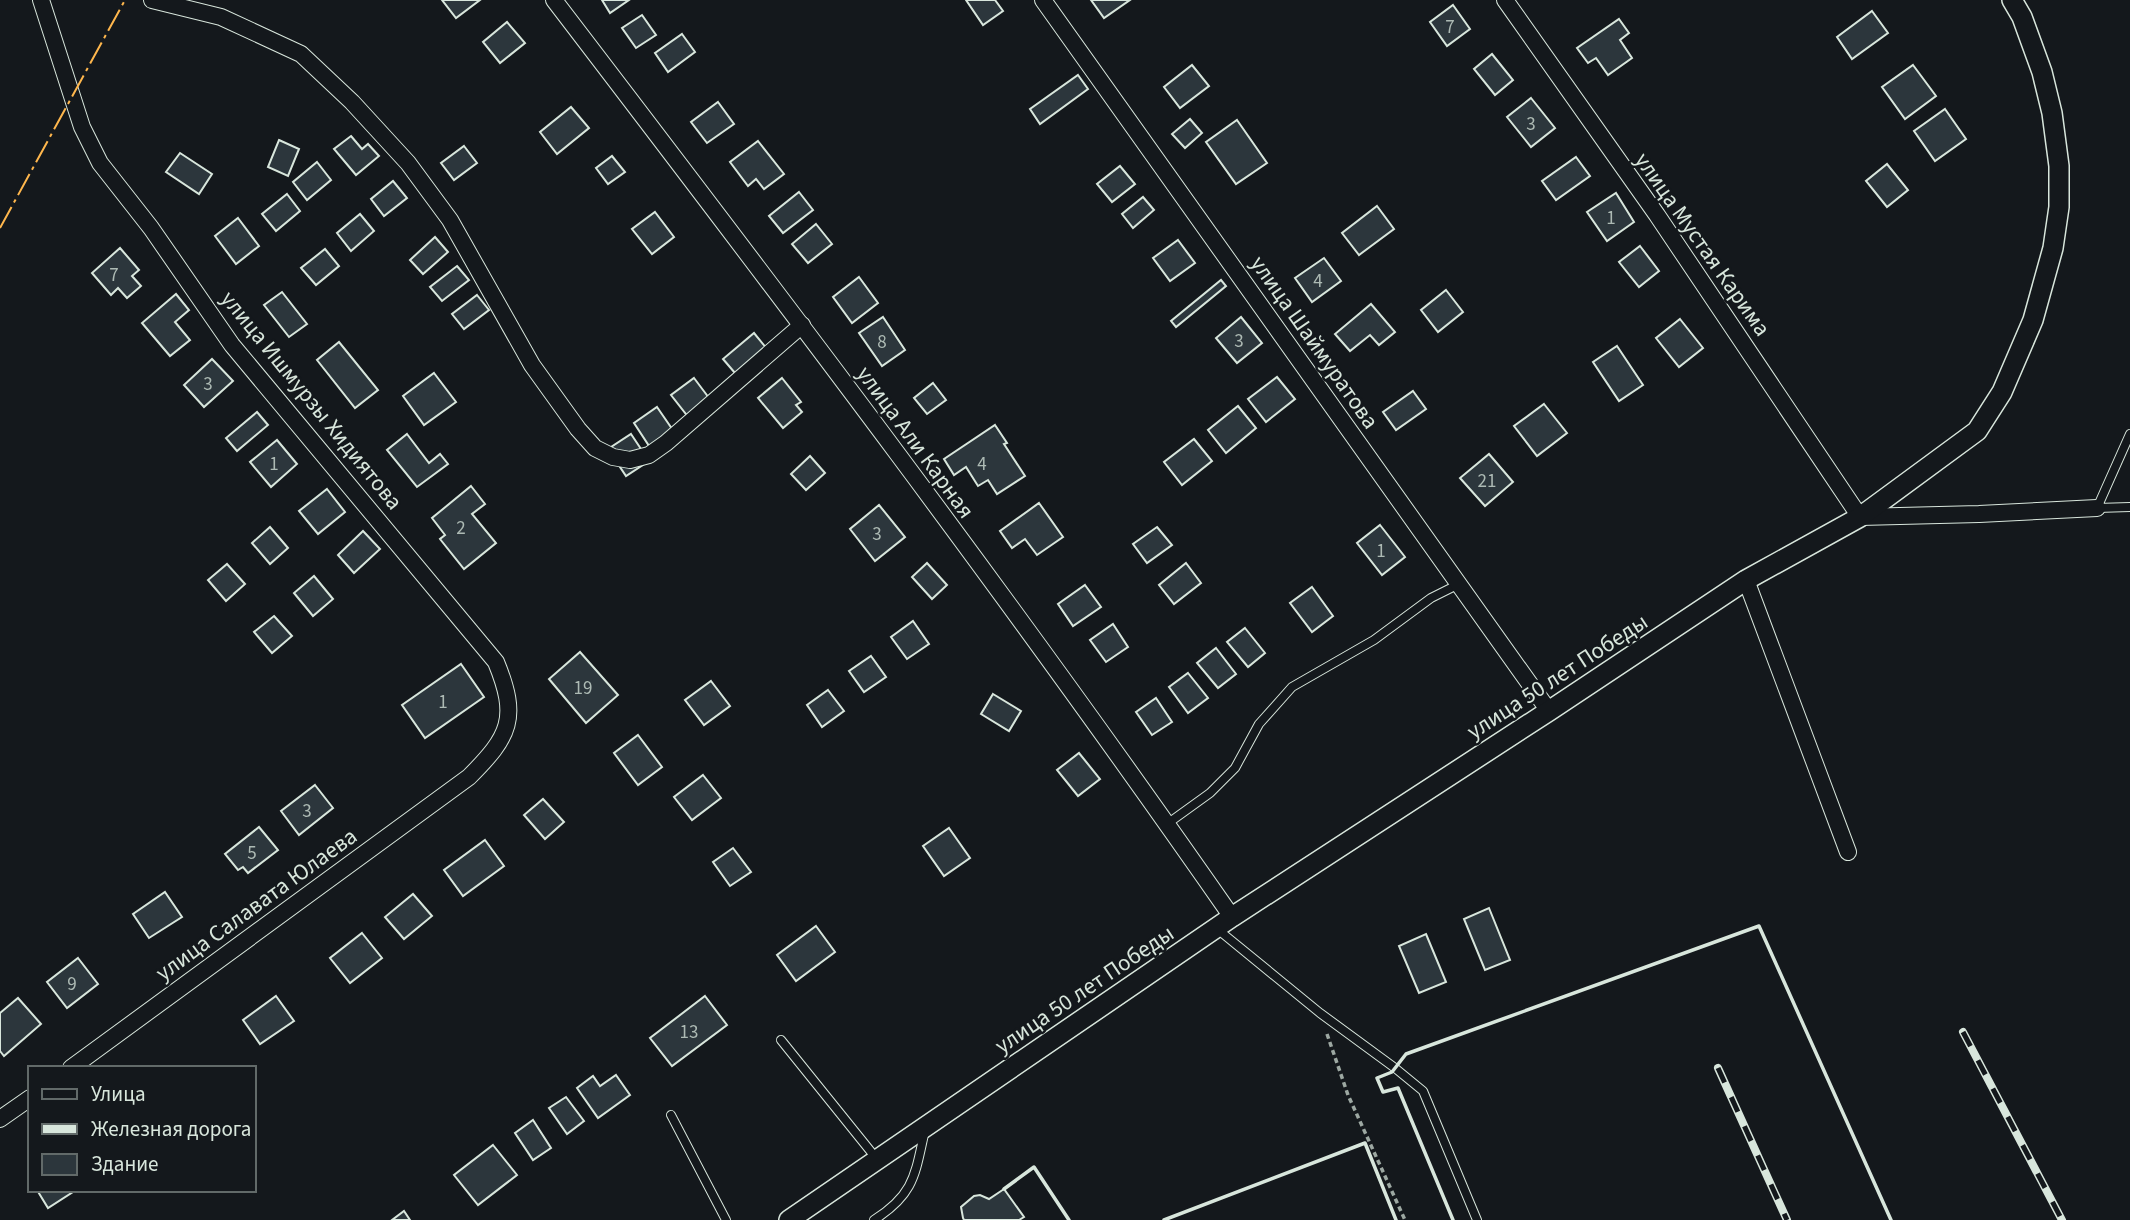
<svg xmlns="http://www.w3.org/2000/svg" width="2130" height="1220" font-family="'Source Sans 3',sans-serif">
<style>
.building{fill:#2c363c;stroke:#d8e6dc;stroke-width:2}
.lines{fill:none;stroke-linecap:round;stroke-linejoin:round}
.service-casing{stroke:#d8e6dc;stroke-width:10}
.minor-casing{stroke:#d8e6dc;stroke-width:18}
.tertiary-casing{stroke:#d8e6dc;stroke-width:22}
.path{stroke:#9da8a2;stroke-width:3.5;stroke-dasharray:5 3.5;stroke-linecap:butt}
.service{stroke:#14181c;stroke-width:8}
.minor{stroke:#14181c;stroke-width:16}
.tertiary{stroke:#14181c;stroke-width:19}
.rail-casing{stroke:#d8e6dc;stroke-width:8}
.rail{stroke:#14181c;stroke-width:5;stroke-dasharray:16;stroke-linecap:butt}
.wall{stroke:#d8e6dc;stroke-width:3.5}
.power{stroke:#ffb74d;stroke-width:2;stroke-dasharray:24 5 3.5 5;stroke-linecap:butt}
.labels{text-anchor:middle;stroke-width:5;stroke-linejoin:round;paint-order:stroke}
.number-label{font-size:19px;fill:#adbab4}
.street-label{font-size:23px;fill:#d8e6dc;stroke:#14181c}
</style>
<rect width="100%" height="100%" fill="#14181c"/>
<g class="building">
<path d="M442,0H480L456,18Z"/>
<path d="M602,0H629L610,13Z"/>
<path d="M966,0H995L1003,11L983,25Z"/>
<path d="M1091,0H1130L1104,18Z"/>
<path d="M1453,5L1470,29L1447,46L1430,22Z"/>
<path d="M1872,11L1888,33L1852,59L1837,37Z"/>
<path d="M642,15L656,35L636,48L622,28Z"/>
<path d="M1619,19L1629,33L1620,40L1632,58L1608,75L1596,58L1588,63L1577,48Z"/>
<path d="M507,22L525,43L500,63L483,42Z"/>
<path d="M682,34L695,52L668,72L655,53Z"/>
<path d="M1492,54L1513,80L1495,95L1474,69Z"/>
<path d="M1192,65L1209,86L1180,108L1164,87Z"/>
<path d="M1913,65L1936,96L1905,119L1882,87Z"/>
<path d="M1078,75L1088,89L1040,124L1030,109Z"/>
<path d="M1531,98L1555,128L1531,147L1507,117Z"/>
<path d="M718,102L734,124L707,143L691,122Z"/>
<path d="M571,107L589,128L557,154L540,132Z"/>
<path d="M1945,109L1966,139L1935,161L1914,131Z"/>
<path d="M1190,119L1202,133L1185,148L1172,134Z"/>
<path d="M1237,120L1267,163L1236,184L1206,142Z"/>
<path d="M351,136L362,149L368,144L379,156L356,175L334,149Z"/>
<path d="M279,140L299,149L288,176L268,167Z"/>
<path d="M758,141L784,174L764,189L756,179L748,186L730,162Z"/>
<path d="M464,146L477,163L454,180L441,163Z"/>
<path d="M180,153L212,174L199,194L166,172Z"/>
<path d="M612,156L625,172L608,184L596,168Z"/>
<path d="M1576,157L1590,176L1556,200L1542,181Z"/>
<path d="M317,162L331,180L307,200L293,182Z"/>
<path d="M1887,164L1908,190L1887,207L1866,181Z"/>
<path d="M1120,166L1135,184L1112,202L1097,184Z"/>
<path d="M393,181L407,198L384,216L371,199Z"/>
<path d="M799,192L813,210L783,233L769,216Z"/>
<path d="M1616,193L1634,222L1607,241L1587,212Z"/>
<path d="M287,194L300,211L276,231L262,214Z"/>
<path d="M1143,197L1154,210L1133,228L1122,214Z"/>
<path d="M1377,206L1394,229L1359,255L1342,233Z"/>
<path d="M655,212L674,237L652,254L632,229Z"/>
<path d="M360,214L374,231L351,251L337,233Z"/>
<path d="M238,218L259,246L236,264L215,236Z"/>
<path d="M816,224L832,244L808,263L792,244Z"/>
<path d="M435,237L448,252L423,274L410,260Z"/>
<path d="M1178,240L1195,263L1170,281L1153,258Z"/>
<path d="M1640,246L1659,271L1639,287L1619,262Z"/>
<path d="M120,248L139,270L132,276L141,286L127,298L118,288L111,295L92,273Z"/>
<path d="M325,249L339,266L316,285L301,268Z"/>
<path d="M1324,258L1341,281L1312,302L1295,278Z"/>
<path d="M457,266L469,280L442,301L430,287Z"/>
<path d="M859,277L878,303L852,323L833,297Z"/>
<path d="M1221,280L1226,286L1176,327L1171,321Z"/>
<path d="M1446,290L1463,312L1438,332L1421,310Z"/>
<path d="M282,292L307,324L289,337L264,305Z"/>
<path d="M176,294L189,310L175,322L190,340L170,356L142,323Z"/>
<path d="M477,295L489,310L464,329L452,314Z"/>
<path d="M1371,304L1395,332L1379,345L1370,335L1350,351L1335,334Z"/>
<path d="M883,317L905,350L882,366L859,333Z"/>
<path d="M1241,317L1262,343L1237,363L1216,338Z"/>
<path d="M1680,319L1703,348L1679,367L1656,338Z"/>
<path d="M754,333L772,355L741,380L723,359Z"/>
<path d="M339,342L378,390L355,408L317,360Z"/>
<path d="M1617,346L1643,385L1619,401L1593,362Z"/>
<path d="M212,359L233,381L204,407L184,385Z"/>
<path d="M434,373L456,402L424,425L403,396Z"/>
<path d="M1277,377L1295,399L1266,422L1248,399Z"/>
<path d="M694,378L715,406L693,423L671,395Z"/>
<path d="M782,378L801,402L796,405L802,412L783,428L758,398Z"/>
<path d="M933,383L946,400L927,414L914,398Z"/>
<path d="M1413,391L1426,409L1396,430L1383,412Z"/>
<path d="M1544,404L1567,433L1537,456L1514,426Z"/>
<path d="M1238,406L1256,428L1226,453L1208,430Z"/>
<path d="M657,407L679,439L655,455L634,423Z"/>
<path d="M257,412L268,425L237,451L226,438Z"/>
<path d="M995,425L1007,443L1004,444L1025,476L997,494L988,480L978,486L966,467L954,475L944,459Z"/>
<path d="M407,434L429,463L440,454L448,464L417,487L387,450Z"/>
<path d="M631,434L649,461L626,476L608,449Z"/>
<path d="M1194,439L1212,461L1182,485L1164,462Z"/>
<path d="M277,440L297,464L271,487L250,462Z"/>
<path d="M1489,454L1513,482L1485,506L1460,478Z"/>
<path d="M810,456L825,473L806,490L791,474Z"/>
<path d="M471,486L485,504L472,514L496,543L464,569L440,539L445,535L432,518Z"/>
<path d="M327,489L345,512L318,534L299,511Z"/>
<path d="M1039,503L1063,537L1037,555L1025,539L1012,548L1000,531Z"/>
<path d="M879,505L905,537L875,561L850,529Z"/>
<path d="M1380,525L1405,557L1382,575L1357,543Z"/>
<path d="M270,527L288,548L270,564L252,543Z"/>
<path d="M1157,527L1172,545L1147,563L1133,544Z"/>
<path d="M363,531L380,549L354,573L338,555Z"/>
<path d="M927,563L947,585L932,599L912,577Z"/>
<path d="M1186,563L1201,583L1174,604L1159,585Z"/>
<path d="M227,564L245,584L226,601L208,580Z"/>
<path d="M314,576L333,599L313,616L294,593Z"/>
<path d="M1085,585L1101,607L1073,626L1058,604Z"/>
<path d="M1312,587L1333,616L1312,632L1290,603Z"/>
<path d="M274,616L292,636L272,653L254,632Z"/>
<path d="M913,621L929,644L907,659L891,637Z"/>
<path d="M1113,624L1128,647L1106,662L1090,640Z"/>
<path d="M1245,628L1265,653L1248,667L1227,642Z"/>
<path d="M1216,648L1236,674L1218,688L1197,663Z"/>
<path d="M580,652L618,695L586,723L549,679Z"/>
<path d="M871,656L886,677L864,692L849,671Z"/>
<path d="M461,664L484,697L425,738L402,705Z"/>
<path d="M1188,673L1208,698L1188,713L1169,687Z"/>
<path d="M711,681L730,706L704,725L685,700Z"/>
<path d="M828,690L844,711L822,727L807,705Z"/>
<path d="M993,694L1021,711L1009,731L981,714Z"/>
<path d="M1156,698L1172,722L1152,735L1136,712Z"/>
<path d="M638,735L662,767L638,785L614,753Z"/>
<path d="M1079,753L1100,779L1078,796L1057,770Z"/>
<path d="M703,775L721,798L692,820L674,797Z"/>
<path d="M315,785L333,808L299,835L281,811Z"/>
<path d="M543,799L564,822L545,839L524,815Z"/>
<path d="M259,827L278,850L248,873L243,867L238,870L225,854Z"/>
<path d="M949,828L970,858L944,876L923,846Z"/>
<path d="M485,840L504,866L463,896L444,870Z"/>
<path d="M733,848L751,872L730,886L713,862Z"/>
<path d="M165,892L182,917L149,938L133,914Z"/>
<path d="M413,894L432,916L404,939L385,917Z"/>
<path d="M1489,908L1510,960L1485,970L1464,919Z"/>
<path d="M816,926L835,952L796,981L777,955Z"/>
<path d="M362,933L382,958L350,983L330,958Z"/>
<path d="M1426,934L1446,982L1419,993L1399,946Z"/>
<path d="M78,958L98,984L67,1008L47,982Z"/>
<path d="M276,996L294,1021L260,1044L243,1020Z"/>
<path d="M705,996L727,1025L672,1066L650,1038Z"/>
<path d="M18,998L41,1024L4,1056L0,1051V1013Z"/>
<path d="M616,1075L630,1095L598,1118L577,1088L593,1076L600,1086Z"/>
<path d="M566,1097L584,1121L567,1134L549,1108Z"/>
<path d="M533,1120L551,1148L533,1160L515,1133Z"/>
<path d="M493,1145L517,1175L478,1205L454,1175Z"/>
<path d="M1004,1189L1024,1217L1019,1220H964L963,1218L961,1207L974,1196L980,1195L989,1199Z"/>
<path d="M37,1190H76L48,1208Z"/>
<path d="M404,1211L410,1220H392Z"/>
</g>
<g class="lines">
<defs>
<g id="service">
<path d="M2130,434L2097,508L2130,507"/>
<path d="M1167,824L1210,793L1235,768L1259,724L1292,687L1374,640L1431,598L1459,584"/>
<path d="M1216,928L1320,1013L1395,1068L1423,1091L1477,1220"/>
<path d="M781,1040L876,1158"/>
<path d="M671,1115L726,1220"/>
<path d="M874,1220C915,1194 915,1174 925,1130"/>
</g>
<g id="minor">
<path d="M41,0L82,127L100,163L151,228L232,345L496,662C519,718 510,736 469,777L71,1068"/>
<path d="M152,0L221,17L301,54L352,102L408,163L450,220L532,365L578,429L595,448L613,457L630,460L649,455L666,443L802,325"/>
<path d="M554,0C785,302 1015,605 1232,917"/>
<path d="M1043,0L1549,711"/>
<path d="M1505,0L1657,215L1860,517L1979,514L2097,508"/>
<path d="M1746,580L1848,852"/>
<path d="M0,1119L30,1098"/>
</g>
<path id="tertiary" d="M789,1220L1232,917L1549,711L1746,580L1860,517L1977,431L2002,392L2033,320L2053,248L2059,207V166L2052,113L2042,72L2022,17L2012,0"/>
</defs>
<use href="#service" class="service-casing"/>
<use href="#minor" class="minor-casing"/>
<use href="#tertiary" class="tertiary-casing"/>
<path class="path" d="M1327,1034L1348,1095L1405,1220"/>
<use href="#service" class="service"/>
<use href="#minor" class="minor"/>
<use href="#tertiary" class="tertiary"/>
<defs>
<g id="rail">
<path d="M1963,1032L2062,1220"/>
<path d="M1718,1068L1787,1220"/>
</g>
</defs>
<use href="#rail" class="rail-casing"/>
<use href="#rail" class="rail"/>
<g class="wall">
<path d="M1004,1189L1034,1167L1069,1220"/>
<path d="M1164,1220L1365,1143L1396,1220"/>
<path d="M1453,1220L1398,1088L1383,1092L1377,1078L1392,1072L1406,1054L1759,926L1891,1220"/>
</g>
<path class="power" d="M0,228L125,0"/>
</g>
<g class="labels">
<g class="number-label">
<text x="1450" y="33">7</text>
<text x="1531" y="130">3</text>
<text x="1611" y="224">1</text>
<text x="114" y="281">7</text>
<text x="1318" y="287">4</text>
<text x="1239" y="347">3</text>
<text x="882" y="348">8</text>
<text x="208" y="390">3</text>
<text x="274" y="470">1</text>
<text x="982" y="470">4</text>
<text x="1487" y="487">21</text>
<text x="461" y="534">2</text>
<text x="877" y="540">3</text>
<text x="1381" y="557">1</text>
<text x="583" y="694">19</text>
<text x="443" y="708">1</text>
<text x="307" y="817">3</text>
<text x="252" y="859">5</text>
<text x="72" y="990">9</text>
<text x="689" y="1038">13</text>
</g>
<g class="street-label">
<text transform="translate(1703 244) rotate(55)" y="8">улица Мустая Карима</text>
<text transform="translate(1315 342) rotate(55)" y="8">улица Шаймуратова</text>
<text transform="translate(312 400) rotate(51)" y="8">улица Ишмурзы Хидиятова</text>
<text transform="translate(916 442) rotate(54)" y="8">улица Али Карная</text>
<text transform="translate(1557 676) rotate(-33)" y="8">улица 50 лет Победы</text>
<text transform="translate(256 904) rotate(-36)" y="8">улица Салавата Юлаева</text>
<text transform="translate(1084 989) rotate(-34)" y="8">улица 50 лет Победы</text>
</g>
</g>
<rect x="28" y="1066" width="228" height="126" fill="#14181c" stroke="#626a69" stroke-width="2"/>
<rect x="42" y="1089" width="35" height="10" fill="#14181c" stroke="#626a69" stroke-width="2"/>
<text x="91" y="1101" font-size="21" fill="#d8e6dc">Улица</text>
<rect x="42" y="1124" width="35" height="10" fill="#d8e6dc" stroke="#626a69" stroke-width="2"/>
<text x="91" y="1136" font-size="21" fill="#d8e6dc">Железная дорога</text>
<rect x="42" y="1154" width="35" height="21" fill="#2c363c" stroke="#626a69" stroke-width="2"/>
<text x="91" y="1171" font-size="21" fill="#d8e6dc">Здание</text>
</svg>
